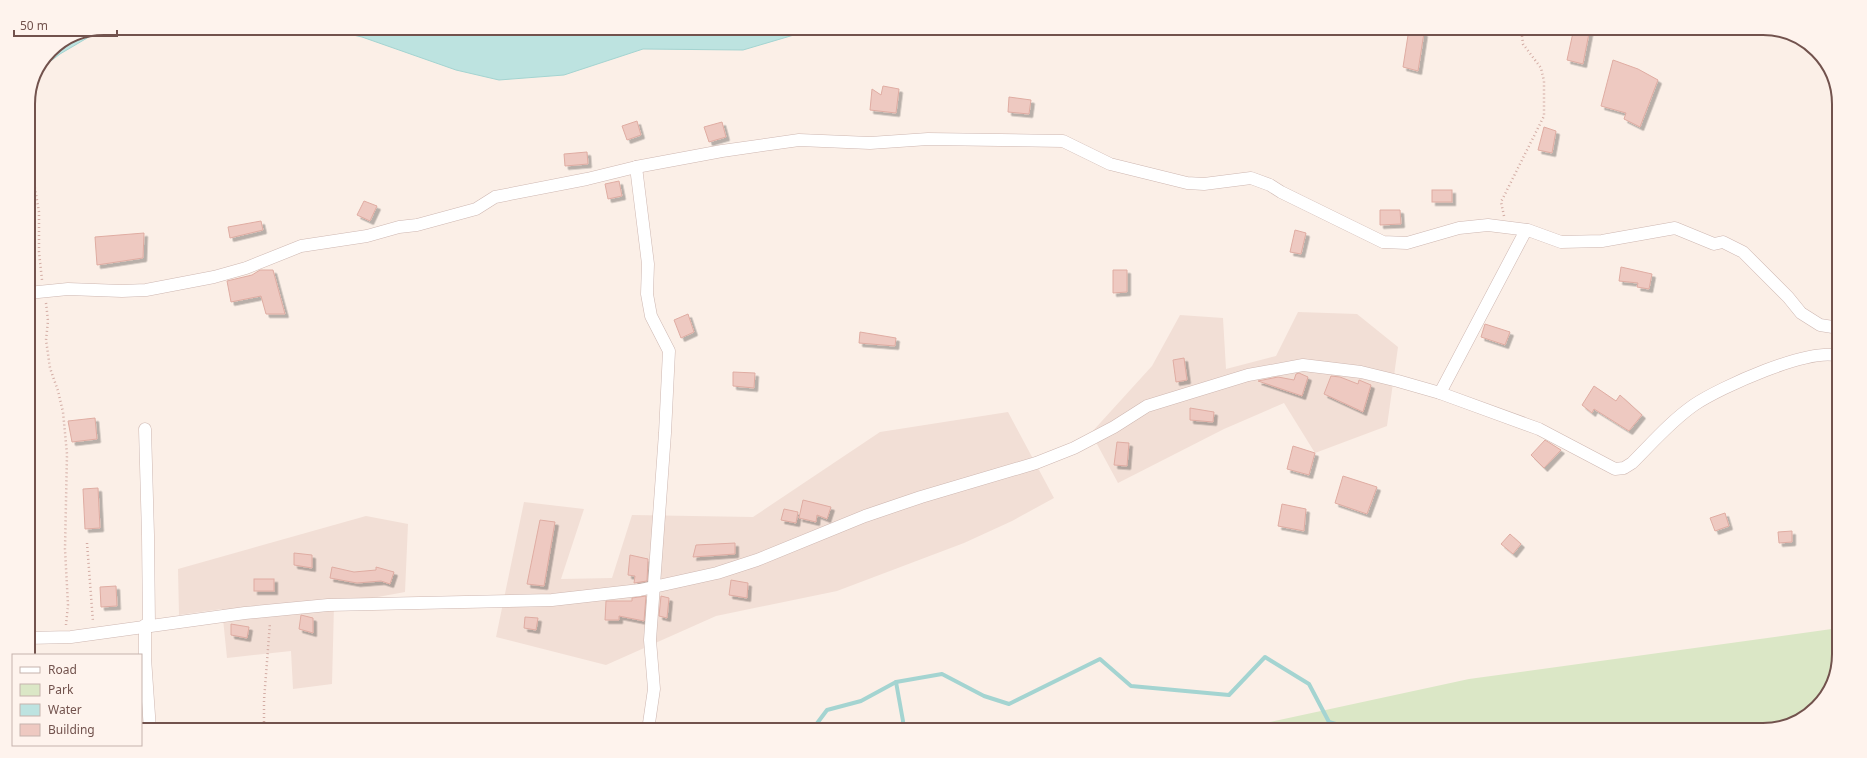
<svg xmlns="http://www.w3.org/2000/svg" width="1867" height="758" font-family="'Noto Sans',sans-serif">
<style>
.residential{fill:#f2dfd6}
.green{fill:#dbe7c6}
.water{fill:#bde3e0;stroke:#a4d4d1}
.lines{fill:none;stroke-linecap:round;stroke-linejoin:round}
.stream{stroke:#a4d4d1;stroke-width:4}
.building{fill:#eec9c1;stroke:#dfaca2;filter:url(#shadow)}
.street-casing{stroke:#ceb7b1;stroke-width:13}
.path{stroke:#d3aca4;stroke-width:2.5;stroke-dasharray:1 3;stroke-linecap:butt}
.street{stroke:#fff;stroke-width:12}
.rim{fill:none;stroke:#72524d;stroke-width:2}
</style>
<defs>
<filter id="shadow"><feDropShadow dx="3.5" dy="3.5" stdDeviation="0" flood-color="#0004"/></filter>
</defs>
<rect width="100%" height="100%" fill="#fbefe7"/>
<g class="residential">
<path d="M1298,312L1357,314L1398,347L1387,426L1315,453L1284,403L1224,429L1118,483L1091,433L1152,366L1180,315L1223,318L1226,369L1276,356Z"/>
<path d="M1008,412L1054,498L1012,521L964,543L837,591L716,616L606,665L496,637L524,502L584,509L561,579L612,578L632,515L753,517L880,432Z"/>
<path d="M366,516L408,524L405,592L334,605L332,684L293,689L291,651L227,658L222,609L179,615L178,569Z"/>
</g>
<path class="green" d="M1839,628V654L1833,683L1806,717L1763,730H1233L1469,679Z"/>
<g class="water">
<path d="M104,28L60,54L43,67L50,50L75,34Z"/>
<path d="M322,28H810L804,32L743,50L643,49L564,75L499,80L456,70L362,37Z"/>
</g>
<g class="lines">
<g class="stream">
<path d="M896,682L903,721L902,730"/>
<path d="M812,730L827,710L861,701L896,682L942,674L984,696L1009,704L1100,659L1131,686L1229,695L1265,657L1309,684L1329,722L1356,730"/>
</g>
</g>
<g class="building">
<path d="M1574,28H1590L1583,64L1567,60Z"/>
<path d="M1409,29L1424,33L1418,71L1403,67Z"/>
<path d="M1613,60L1638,69L1658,80L1640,127L1624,119L1626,113L1601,106Z"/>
<path d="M883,86L899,89L896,113L870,110L872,89L881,95Z"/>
<path d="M1009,97L1031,100L1029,114L1008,112Z"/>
<path d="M637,121L641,135L627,140L622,126Z"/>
<path d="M722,122L726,137L709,142L704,127Z"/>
<path d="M1544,127L1556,131L1552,153L1538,150Z"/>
<path d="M587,152L588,164L565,166L564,154Z"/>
<path d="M619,181L622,196L608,199L605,184Z"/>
<rect x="1432" y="190" width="20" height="12"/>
<path d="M364,201L377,206L370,221L357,215Z"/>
<path d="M1380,210H1400L1401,224L1380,225Z"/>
<path d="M261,221L263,230L230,238L228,227Z"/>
<path d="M1295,230L1306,233L1301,254L1290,252Z"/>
<path d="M144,233L143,258L97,265L95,237Z"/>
<path d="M1621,267L1652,274L1649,289L1637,287L1638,283L1619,281Z"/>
<path d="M260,270H273L285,314H266L261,296L231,302L227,281L252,275Z"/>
<path d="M1113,270H1127V292L1113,293Z"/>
<path d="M688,314L694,332L681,338L674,320Z"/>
<path d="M1485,324L1510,332L1505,345L1481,337Z"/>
<path d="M860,332L896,338L895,346L859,343Z"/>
<path d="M1184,358L1187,380L1176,382L1173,360Z"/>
<path d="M733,372L755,373L754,388L733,386Z"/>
<path d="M1299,373L1308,377L1302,396L1258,381L1278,377L1294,380L1296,374Z"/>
<path d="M1331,376L1340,377L1358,384L1359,380L1371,385L1363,412L1324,394Z"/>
<path d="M1594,386L1616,401L1620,395L1642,415L1629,431L1594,409L1592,413L1582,405Z"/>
<path d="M1190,408L1214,412L1213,422L1190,420Z"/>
<path d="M95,418L97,439L72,442L68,421Z"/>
<path d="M1545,440L1561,450L1544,468L1531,455Z"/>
<path d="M1117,442L1129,443L1127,466L1114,465Z"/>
<path d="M1293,446L1315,453L1309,475L1287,469Z"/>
<path d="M1343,476L1377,487L1367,514L1335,503Z"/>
<path d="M98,488L100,528L85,529L83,489Z"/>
<path d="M803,500L831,507L827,519L817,515L816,522L799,518Z"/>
<path d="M1282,504L1306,509L1304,531L1278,526Z"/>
<path d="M784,509L798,512L796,523L781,520Z"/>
<path d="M1725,513L1729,526L1715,531L1710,518Z"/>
<path d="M540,520L555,522L544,586L527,584Z"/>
<path d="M1792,531V542L1779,543L1778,532Z"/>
<path d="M1510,534L1521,544L1513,554L1501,544Z"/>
<path d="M735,543V554L693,557L696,545Z"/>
<path d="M294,553L312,555V568L294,565Z"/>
<path d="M630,555L648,559L647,581L634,583L635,576L628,575Z"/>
<path d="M332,567L354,572L376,570V567L394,572L390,584L381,581L357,583L330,578Z"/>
<rect x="254" y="579" width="20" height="12"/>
<path d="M731,580L748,583L747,598L729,595Z"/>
<path d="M116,586L117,606L101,607L100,587Z"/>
<path d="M646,596L644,621L619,616V620H605L606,601H632V598Z"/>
<path d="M661,596L669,598L667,618L659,616Z"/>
<path d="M301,615L313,618V633L299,629Z"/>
<path d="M525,617L538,618L536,630L524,628Z"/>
<path d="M231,624L249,627L247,638L231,635Z"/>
</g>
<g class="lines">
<defs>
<g id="street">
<path d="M636,167L648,264L647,294L651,316L669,351L665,433L650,640L654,689L648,730"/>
<path d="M28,293L68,289L122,291L146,290L214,277L246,268L301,246L367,236L399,227L417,225L476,209L495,197L587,179L636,167L722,151L799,140L870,143L928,139L1063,141L1110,164L1187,183L1204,184L1251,178L1270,185L1281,192L1383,242L1407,243L1459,228L1488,225L1528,230L1561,242L1602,241L1675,228L1714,244L1723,242L1743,252L1788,297L1801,313L1820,325L1839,328"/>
<path d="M1440,393L1526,230"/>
<path d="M145,429L148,535L149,625"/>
<path d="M145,625V658L150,730"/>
<path d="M28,638L71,637L245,613L328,605L552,600L640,590L717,573L757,560L865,516L921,497L1036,463L1074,448L1114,427L1147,406L1248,375L1303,365L1361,372L1398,381L1440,393L1539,429L1615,469L1624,468L1632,463C1652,443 1671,421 1694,405C1721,387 1809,347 1839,356"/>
</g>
</defs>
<use href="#street" class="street-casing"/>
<g class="path">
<path d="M28,148L39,212V252L42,280"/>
<path d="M1504,216L1501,202L1544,116V81L1541,68L1523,44L1521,28"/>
<path d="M46,303L48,321L46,340L50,368L58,391L63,412L67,454L65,549L68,605L66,625"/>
<path d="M87,543L93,622"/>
<path d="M264,730V700L270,623"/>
</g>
<use href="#street" class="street"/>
</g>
<path d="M0 0H1867V758H0ZM104 35H1763A69 69 0 0 1 1832 104V654A69 69 0 0 1 1763 723H104A69 69 0 0 1 35 654V104A69 69 0 0 1 104 35Z" fill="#fef3ed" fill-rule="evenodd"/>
<path class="rim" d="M104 35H1763A69 69 0 0 1 1832 104V654A69 69 0 0 1 1763 723H104A69 69 0 0 1 35 654V104A69 69 0 0 1 104 35Z"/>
<rect x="12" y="654" width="130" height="92" fill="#fef3ed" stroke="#c6b3ad"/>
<rect x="20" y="667" width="20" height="6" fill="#ffffff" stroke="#c6b3ad"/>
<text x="48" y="674" font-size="12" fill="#72524d">Road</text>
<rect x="20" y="684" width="20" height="12" fill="#dbe7c6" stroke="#c6b3ad"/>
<text x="48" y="694" font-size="12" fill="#72524d">Park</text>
<rect x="20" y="704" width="20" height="12" fill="#bde3e0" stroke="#c6b3ad"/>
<text x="48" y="714" font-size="12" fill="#72524d">Water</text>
<rect x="20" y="724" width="20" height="12" fill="#eec9c1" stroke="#c6b3ad"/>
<text x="48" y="734" font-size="12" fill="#72524d">Building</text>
<path d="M14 30v6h103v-6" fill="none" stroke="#72524d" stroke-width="2"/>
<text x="20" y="30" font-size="12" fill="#72524d" stroke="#fef3ed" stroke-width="3" paint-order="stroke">50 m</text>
</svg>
